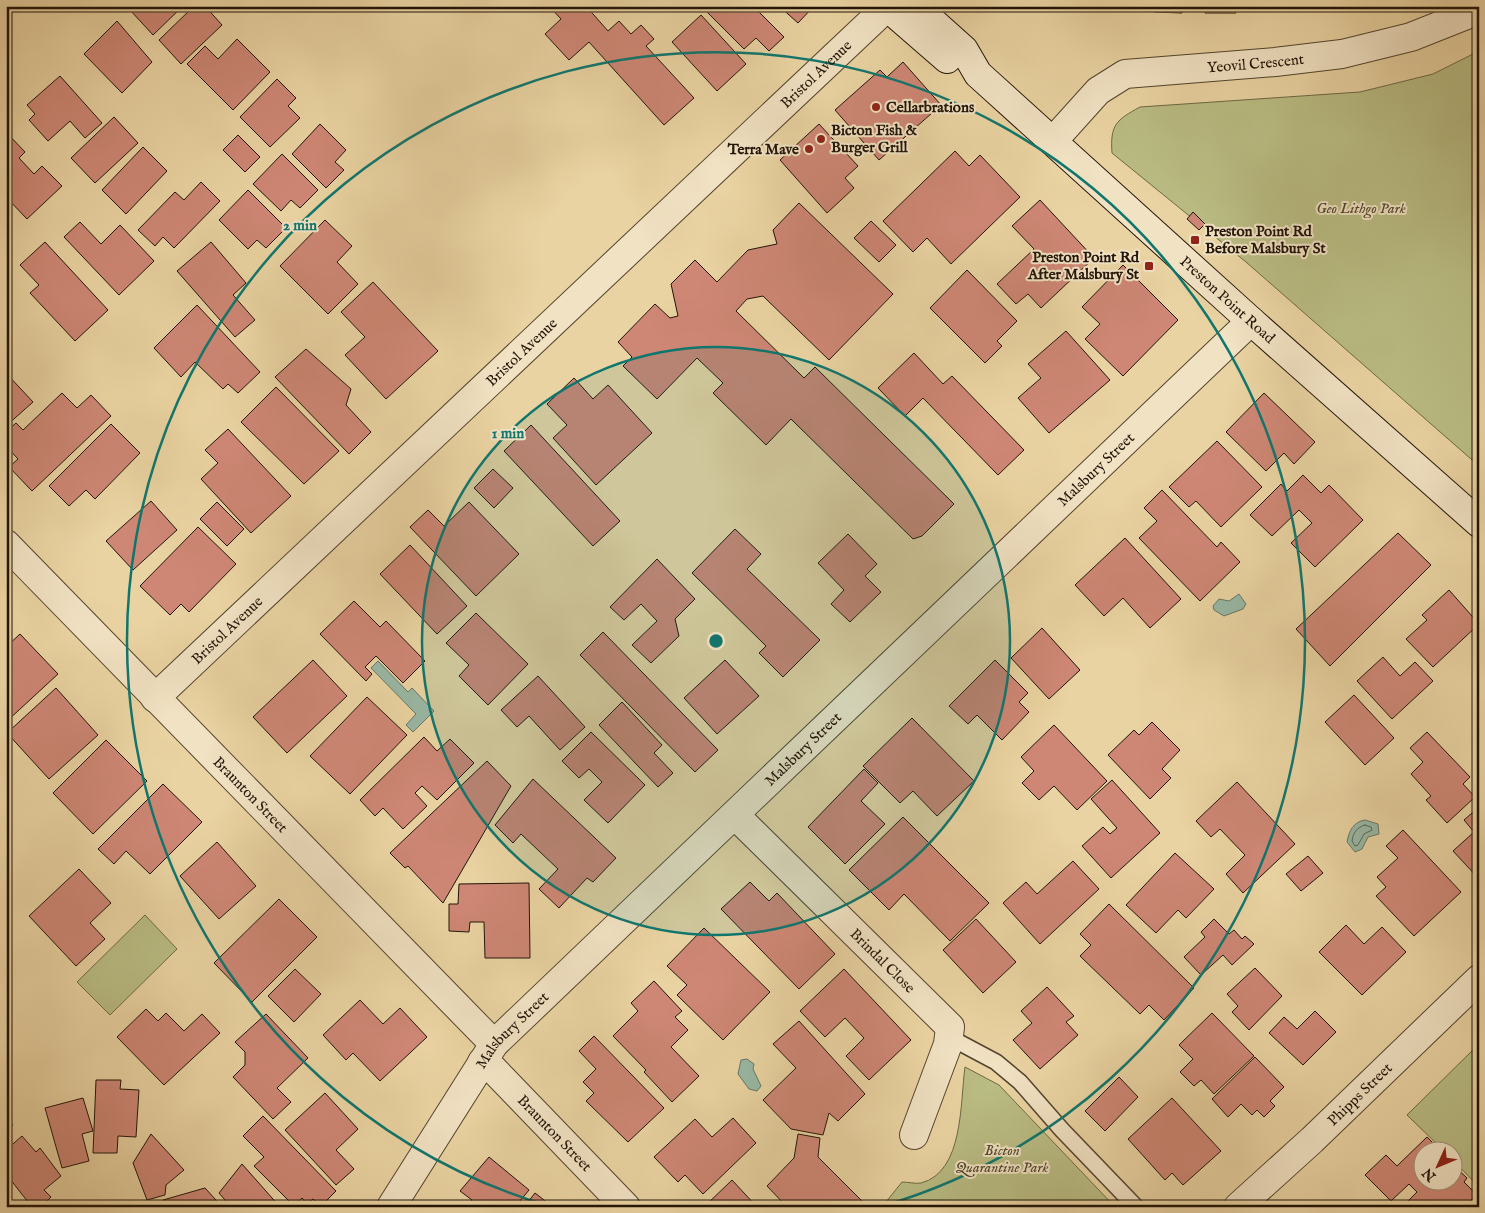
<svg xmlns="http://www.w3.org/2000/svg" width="1485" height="1213" font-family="'IM FELL English',serif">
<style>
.green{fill:#b9bc83;stroke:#6d6846}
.water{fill:#98b8a5;stroke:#687666}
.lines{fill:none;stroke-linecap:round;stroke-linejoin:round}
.shore{stroke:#5c6656;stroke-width:1}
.building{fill:#ce8775;stroke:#211408}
.lane-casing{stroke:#53442e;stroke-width:18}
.street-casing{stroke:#53442e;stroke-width:30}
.secondary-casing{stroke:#211408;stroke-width:30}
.lane{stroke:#f1e2c3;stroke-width:15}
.street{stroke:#f1e2c3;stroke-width:28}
.secondary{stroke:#f1e2c3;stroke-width:28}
.ring{fill:none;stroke:#0f766e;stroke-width:2.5}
.poi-dot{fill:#8f2418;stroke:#f1e2c3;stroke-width:2}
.labels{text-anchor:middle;stroke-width:4;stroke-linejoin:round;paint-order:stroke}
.street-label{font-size:15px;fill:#211408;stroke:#f1e2c3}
.poi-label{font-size:15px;font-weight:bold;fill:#211408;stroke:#f1e2c3;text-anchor:start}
.park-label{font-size:15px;font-style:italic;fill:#4f462d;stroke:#f1e2c3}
.centre{fill:#0f766e;stroke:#f1e2c3;stroke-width:2.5}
.ring-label{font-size:15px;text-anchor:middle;font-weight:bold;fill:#0f766e;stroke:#f1e2c3;stroke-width:4;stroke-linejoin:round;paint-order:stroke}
</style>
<rect width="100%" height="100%" fill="#ead3a2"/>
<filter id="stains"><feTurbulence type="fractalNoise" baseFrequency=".004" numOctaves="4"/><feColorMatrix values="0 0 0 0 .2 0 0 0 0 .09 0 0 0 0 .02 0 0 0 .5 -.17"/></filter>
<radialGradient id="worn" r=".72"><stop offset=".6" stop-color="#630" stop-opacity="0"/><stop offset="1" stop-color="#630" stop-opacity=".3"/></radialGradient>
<g class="green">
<path d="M1479,51V466L1246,262L1112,153C1110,125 1116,120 1140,107L1360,92L1433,74Z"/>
<path d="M145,915L177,949L110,1015L77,982Z"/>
<path d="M1479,1044V1187L1453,1160L1452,1150H1443L1407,1115Z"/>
<path d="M965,1067L999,1085L1115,1207H882L902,1182C908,1182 915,1184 921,1183C964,1172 960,1102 965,1067Z"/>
</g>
<g class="water">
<path d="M1239,594L1246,604L1243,609L1224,616L1214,610L1213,606L1219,599L1229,601Z"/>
<path d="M378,661L408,692L412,688L434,711L413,732L406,725L416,714L371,668Z"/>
<path d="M1365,820L1378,824L1379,834L1368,837L1362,849L1355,852L1347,842C1349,831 1353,822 1365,820Z"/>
<path d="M747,1059L754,1064L753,1069L761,1086L757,1091L749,1089L738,1074L741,1060Z"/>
</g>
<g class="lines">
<path class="shore" d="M1365,825L1371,827L1372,830L1364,834L1358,845L1355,846L1352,841C1353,833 1357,827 1365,825Z"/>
</g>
<g class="building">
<path d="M134,6H183L153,35L130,10Z"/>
<path d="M194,6H205L222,25L181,64L159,40Z"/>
<path d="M549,6H586L608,31L619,21L631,34L641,25L654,39L646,46L694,98L664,125L589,42L569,60L545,34L561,19Z"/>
<path d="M707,6H753L784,37L769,51L756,38L744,49L704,9Z"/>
<path d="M779,6H814L798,23Z"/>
<path d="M1155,6H1184L1182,13L1154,12Z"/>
<path d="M1203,6H1235L1236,13H1205Z"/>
<path d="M701,15L746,64L717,91L672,42Z"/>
<path d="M117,21L152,62L122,93L84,54Z"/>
<path d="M237,39L270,72L233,110L187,64L205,46L218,59Z"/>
<path d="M903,62L941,105L879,160L835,110L880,70L887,77Z"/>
<path d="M60,76L102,123L85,138L70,121L48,141L29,120L35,114L27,105Z"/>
<path d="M277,79L296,98L288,106L300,118L270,147L240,117Z"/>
<path d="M114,117L138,143L95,183L71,158Z"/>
<path d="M320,124L346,150L335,162L344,170L326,188L292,154Z"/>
<path d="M819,124L858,166L845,178L854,188L827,213L780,160Z"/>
<path d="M6,132L25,152L19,158L34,174L42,166L62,186L27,219L6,197Z"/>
<path d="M238,135L260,157L245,172L223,150Z"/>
<path d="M143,147L167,171L126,214L102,190Z"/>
<path d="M955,151L969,166L980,155L1020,197L951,264L927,238L913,252L883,221Z"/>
<path d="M282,154L318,190L300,208L291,200L281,211L253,184Z"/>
<path d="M201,182L220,201L174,248L163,237L155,246L138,230L175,192L184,200Z"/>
<path d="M248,190L286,228L266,248L257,240L248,249L219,220Z"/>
<path d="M1040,200L1094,258L1041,308L1028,294L1016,304L997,284L1034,249L1012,226Z"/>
<path d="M799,203L893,294L829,360L763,296L747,299L736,311L804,378L815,367L954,504L922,536L913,539L791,419L766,445L713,393L723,383L697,358L657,399L623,366L632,357L618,342L655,304L670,318L678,316L671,284L695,260L717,282L748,250L777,244L773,230Z"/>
<path d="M1193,212L1205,224L1199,230L1187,219Z"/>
<path d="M325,220L352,246L337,262L358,284L328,314L280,266Z"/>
<path d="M871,221L896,245L879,262L854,238Z"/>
<path d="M80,222L101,244L120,225L154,261L119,295L64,237Z"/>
<path d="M45,242L108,310L75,341L30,293L39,285L20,265Z"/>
<path d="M211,242L246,283L233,295L255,320L235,337L177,271Z"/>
<path d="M1123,265L1178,320L1123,376L1085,339L1100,324L1082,307Z"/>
<path d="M967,270L1017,321L997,341L1002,346L985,363L930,308Z"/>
<path d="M373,282L438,351L386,399L345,355L365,337L341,312Z"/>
<path d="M197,305L260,372L238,393L228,384L223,389L195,362L181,377L154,348Z"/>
<path d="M1066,331L1110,380L1049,433L1018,398L1041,378L1028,364Z"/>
<path d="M306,349L351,389L346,405L371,432L349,454L275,377Z"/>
<path d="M914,353L943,384L952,376L1024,450L998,475L923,398L905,416L878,388Z"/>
<path d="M6,373L33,402L6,426Z"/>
<path d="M574,378L593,399L608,385L652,433L596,485L553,438L567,425L547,404Z"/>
<path d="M276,387L339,451L304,484L241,422Z"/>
<path d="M62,393L77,408L91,395L111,416L32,491L9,467L18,459L6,446V432L16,423L23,430Z"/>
<path d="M1264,393L1315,442L1294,464L1284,453L1266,471L1226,432Z"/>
<path d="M111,424L140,453L95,499L86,490L69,506L49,486Z"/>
<path d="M531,425L620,521L593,546L504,451Z"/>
<path d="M228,429L291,496L251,533L201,479L218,463L205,450Z"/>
<path d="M1217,441L1262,487L1221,527L1196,501L1189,507L1169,487Z"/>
<path d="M493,469L513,488L494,508L474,488Z"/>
<path d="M1303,475L1321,493L1329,485L1363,520L1315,567L1291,543L1312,523L1299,510L1272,536L1250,515L1281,484L1287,491Z"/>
<path d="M1162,490L1217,547L1221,542L1240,562L1200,601L1139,538L1157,521L1144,508Z"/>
<path d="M151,501L177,530L133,570L106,541Z"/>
<path d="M217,502L244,529L227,546L200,519Z"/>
<path d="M469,502L519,554L476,596L410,527L428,510L444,526Z"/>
<path d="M198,527L236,564L189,612L181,604L170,615L140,586Z"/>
<path d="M735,529L761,554L747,569L820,640L783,677L759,653L766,646L692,573Z"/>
<path d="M1398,533L1431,565L1330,666L1296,629Z"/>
<path d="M848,534L877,564L865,576L881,592L850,622L831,604L844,590L818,563Z"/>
<path d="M1125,538L1181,599L1150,628L1123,598L1104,616L1075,585Z"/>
<path d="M410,545L467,606L437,634L380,574Z"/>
<path d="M657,559L695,599L675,619L679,636L651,663L632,645L657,621L641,604L624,620L610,607Z"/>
<path d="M1449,590L1479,624L1433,667L1406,639L1427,620L1422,615Z"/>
<path d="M354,601L380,627L386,621L425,661L403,683L376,656L365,667L372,674L366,681L320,634Z"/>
<path d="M476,613L528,664L488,705L459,676L469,665L446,643Z"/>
<path d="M1042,628L1080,670L1049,699L1011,658Z"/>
<path d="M603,632L718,750L695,772L580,655Z"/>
<path d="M20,634L58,674L6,722V647Z"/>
<path d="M1383,657L1400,676L1415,662L1433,681L1392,719L1357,681Z"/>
<path d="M313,660L347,696L287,753L253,717Z"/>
<path d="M725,660L759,696L717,734L684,698Z"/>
<path d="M995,660L1028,693L1019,702L1029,712L1002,740L977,715L968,724L949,706Z"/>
<path d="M538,676L585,727L560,750L529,716L517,727L501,710Z"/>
<path d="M56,688L98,735L49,779L7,733Z"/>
<path d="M1354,695L1394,738L1365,765L1325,722Z"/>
<path d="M367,697L407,735L350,794L310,756Z"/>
<path d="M622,702L662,745L654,753L673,773L658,787L599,725Z"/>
<path d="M912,718L974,781L937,816L913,791L900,803L863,766Z"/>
<path d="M1152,722L1180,750L1162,769L1171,778L1150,799L1108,755L1134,730L1139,735Z"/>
<path d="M1054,725L1107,781L1077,810L1054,786L1039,800L1022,783L1034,771L1021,757Z"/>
<path d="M591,732L645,785L608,823L584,800L602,782L589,769L579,778L562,761Z"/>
<path d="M1427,732L1470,777L1463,784L1475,797L1447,823L1426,800L1431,796L1411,774L1423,762L1410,748Z"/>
<path d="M424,737L437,751L450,739L474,763L437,800L422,786L415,793L427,806L403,829L383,808L375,816L360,800Z"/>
<path d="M106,740L147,781L93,834L53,793Z"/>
<path d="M487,761L511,786L443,903L408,866L405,868L390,853Z"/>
<path d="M864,769L878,783L861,801L885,824L845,864L808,827Z"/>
<path d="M533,779L616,858L593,882L587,878L559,908L539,889L558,869L521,834L513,843L495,825Z"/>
<path d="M1112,780L1160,833L1111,878L1082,846L1103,827L1110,834L1117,828L1091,799Z"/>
<path d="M1237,782L1295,844L1243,893L1226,874L1245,855L1220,829L1211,837L1196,821Z"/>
<path d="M163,784L202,822L150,874L126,851L114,864L98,849Z"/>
<path d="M1479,807V879L1453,851L1474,832L1464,820Z"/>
<path d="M903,817L989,903L950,941L904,894L889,910L849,870Z"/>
<path d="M1403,830L1461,892L1414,936L1376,896L1386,887L1377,877L1398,858L1386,846Z"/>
<path d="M217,842L256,886L219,919L180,876Z"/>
<path d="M1175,853L1214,889L1186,918L1178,910L1156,933L1126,905Z"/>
<path d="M1308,856L1323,873L1301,891L1286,874Z"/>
<path d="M1073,861L1099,889L1040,944L1003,903L1026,882L1037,894Z"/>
<path d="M79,869L111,903L90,923L105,939L76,966L29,916Z"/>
<path d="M750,882L769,901L777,893L835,954L799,989L721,909Z"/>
<path d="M529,883L530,958H485L484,922H470L469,932L449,931V904H458L459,884Z"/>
<path d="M279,899L317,937L252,1002L214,963Z"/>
<path d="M1109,904L1194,988L1164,1020L1149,1005L1140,1014L1080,956L1091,945L1080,934Z"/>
<path d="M976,919L1016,962L983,993L943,950Z"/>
<path d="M1214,919L1229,934L1234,930L1242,939L1245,936L1254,944L1232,965L1223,955L1201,975L1184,957L1205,937L1201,932Z"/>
<path d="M1346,925L1364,944L1382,927L1406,952L1362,995L1319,952Z"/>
<path d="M704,928L770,992L723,1040L677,995L687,985L667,966Z"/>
<path d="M1255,968L1282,996L1249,1030L1232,1012L1238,1006L1227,994Z"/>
<path d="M295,969L321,994L294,1022L268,996Z"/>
<path d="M844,969L911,1040L869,1080L846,1056L864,1038L845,1018L825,1037L800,1011Z"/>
<path d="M654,981L682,1011L675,1017L688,1030L671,1047L699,1076L672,1102L644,1072L646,1070L613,1036L638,1011L631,1003Z"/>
<path d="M1047,987L1074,1016L1066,1022L1078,1035L1040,1069L1013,1040L1032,1023L1021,1011Z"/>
<path d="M360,1000L383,1024L400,1008L427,1037L380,1081L353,1053L346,1060L323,1035Z"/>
<path d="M146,1009L158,1021L166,1013L184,1031L202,1014L220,1033L164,1085L117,1037Z"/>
<path d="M1315,1011L1336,1032L1303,1065L1269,1033L1284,1017L1297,1029Z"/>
<path d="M1212,1013L1254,1056L1214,1094L1201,1080L1194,1086L1180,1072L1193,1059L1179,1045Z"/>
<path d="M266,1014L308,1058L277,1088L291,1102L273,1119L233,1077L245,1065V1052L235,1042Z"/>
<path d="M799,1021L865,1094L838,1121L829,1113L823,1135L791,1129L763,1100L796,1068L773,1044Z"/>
<path d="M594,1036L664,1108L628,1142L586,1101L594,1093L583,1082L596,1069L579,1051Z"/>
<path d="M1255,1057L1284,1087L1270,1101L1275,1106L1264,1117L1257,1110L1252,1115L1241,1104L1228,1117L1212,1099Z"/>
<path d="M1119,1077L1138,1097L1105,1131L1085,1111Z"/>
<path d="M96,1080H121L120,1089L139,1090L136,1137L118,1136L117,1153H93Z"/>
<path d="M325,1093L358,1129L336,1150L354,1169L336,1185L285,1130Z"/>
<path d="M83,1098L93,1131L82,1134L89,1161L62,1168L45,1108Z"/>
<path d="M1172,1098L1221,1151L1183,1185L1172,1173L1165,1180L1128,1139Z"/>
<path d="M263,1116L336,1191L321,1206L313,1199L307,1204L302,1198L294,1206L254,1166L264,1157L243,1136Z"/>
<path d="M6,1117L13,1125L6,1131Z"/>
<path d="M733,1118L756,1143L703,1194L685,1175L678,1182L654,1157L695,1119L712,1137Z"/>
<path d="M151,1134L184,1170L166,1185L165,1195L147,1200L133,1163Z"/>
<path d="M798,1134L820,1138L818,1157L864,1203L861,1207H787L767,1186L794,1158Z"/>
<path d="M22,1136L36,1152L40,1148L61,1176L44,1190L51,1197L41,1207H32L6,1174V1150Z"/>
<path d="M1427,1137L1440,1150H1422V1180H1452V1164L1467,1178L1464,1182L1477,1195L1464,1207H1402L1417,1192L1409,1184L1391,1201L1365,1175L1386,1155L1397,1166Z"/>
<path d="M489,1157L529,1190L515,1207H466L472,1200L460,1191Z"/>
<path d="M242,1164L280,1207H231L219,1193Z"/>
<path d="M732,1180L757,1207H704Z"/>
<path d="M205,1188L216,1200L217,1207H164L163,1200Z"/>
<path d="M535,1193L553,1207H524Z"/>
<path d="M6,1195L14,1203L9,1207H6Z"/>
</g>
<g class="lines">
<defs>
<path id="lane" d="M949,1037L996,1062L1020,1082L1062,1130L1136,1207"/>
<g id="street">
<path id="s1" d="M1053,141L1098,91L1125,74L1275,62L1342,54L1411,37L1479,10"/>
<path id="s2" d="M6,544L494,1044"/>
<path id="s3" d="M155,698L887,7H911"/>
<path id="s4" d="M736,816L950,1027L948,1044L914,1135"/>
<path id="s5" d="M482,1062L493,1069L626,1207"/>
<path id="s6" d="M391,1207L494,1044L1251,321"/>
<path id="s7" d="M1238,1207L1312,1140L1479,979"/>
</g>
<g id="secondary">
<path d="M886,6L947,59"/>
<path id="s8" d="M915,6L964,50L978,74L1251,321L1479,523"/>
</g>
</defs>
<use href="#lane" class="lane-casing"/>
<use href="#street" class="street-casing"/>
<use href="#secondary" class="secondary-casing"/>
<use href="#lane" class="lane"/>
<use href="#street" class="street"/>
<use href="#secondary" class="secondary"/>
</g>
<circle cx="716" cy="641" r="294" fill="#0f766e" fill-opacity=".12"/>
<g class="ring">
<circle cx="716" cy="641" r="294"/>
<path d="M549 1206A589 589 0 1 1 883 1206"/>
</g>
<g class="poi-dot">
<circle cx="876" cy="107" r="5"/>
<circle cx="821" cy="139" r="5"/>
<circle cx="809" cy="149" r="5"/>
<rect x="1190" y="235" width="10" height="10" rx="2.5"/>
<rect x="1144" y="261" width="10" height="10" rx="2.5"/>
</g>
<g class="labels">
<g class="street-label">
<text dy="5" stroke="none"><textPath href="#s1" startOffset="230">Yeovil Crescent</textPath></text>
<text dy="5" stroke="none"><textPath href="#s3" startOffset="909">Bristol Avenue</textPath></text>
<text dy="5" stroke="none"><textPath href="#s8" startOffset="430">Preston Point Road</textPath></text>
<text dy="5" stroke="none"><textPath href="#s3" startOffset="504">Bristol Avenue</textPath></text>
<text dy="5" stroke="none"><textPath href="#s6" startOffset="1025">Malsbury Street</textPath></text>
<text dy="5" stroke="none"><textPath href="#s3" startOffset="99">Bristol Avenue</textPath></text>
<text dy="5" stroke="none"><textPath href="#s6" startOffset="620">Malsbury Street</textPath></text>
<text dy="5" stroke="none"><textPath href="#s2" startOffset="350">Braunton Street</textPath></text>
<text dy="5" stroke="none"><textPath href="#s4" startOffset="206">Brindal Close</textPath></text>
<text dy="5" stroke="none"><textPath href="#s6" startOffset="215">Malsbury Street</textPath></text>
<text dy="5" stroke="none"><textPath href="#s7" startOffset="166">Phipps Street</textPath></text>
<text dy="5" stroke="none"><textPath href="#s5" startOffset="102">Braunton Street</textPath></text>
</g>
<g class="poi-label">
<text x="886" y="112">Cellarbrations</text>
<text x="831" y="135">Bicton Fish &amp;<tspan x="831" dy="17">Burger Grill</tspan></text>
<text x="799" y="154" text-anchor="end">Terra Mave</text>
<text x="1205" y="236">Preston Point Rd<tspan x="1205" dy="17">Before Malsbury St</tspan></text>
<text x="1139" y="262" text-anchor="end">Preston Point Rd<tspan x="1139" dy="17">After Malsbury St</tspan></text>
</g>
<g class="park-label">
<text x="1361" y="213">Geo Lithgo Park</text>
<text x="1002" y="1155">Bicton<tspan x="1002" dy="17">Quarantine Park</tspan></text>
</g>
</g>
<circle cx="716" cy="641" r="8" class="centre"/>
<g class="ring-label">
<text x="300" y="230">2 min</text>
<text x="508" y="438">1 min</text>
</g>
<rect width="1485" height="1213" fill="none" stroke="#ead3a2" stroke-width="25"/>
<rect x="8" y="8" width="1470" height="1198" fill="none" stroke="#211408" stroke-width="2.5"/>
<rect x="12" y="12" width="1460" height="1188" fill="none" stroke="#211408"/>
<g transform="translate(1438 1166) rotate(226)"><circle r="24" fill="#f1e2c3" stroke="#9e9078"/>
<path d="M0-4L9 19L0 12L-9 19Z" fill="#8f2418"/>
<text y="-8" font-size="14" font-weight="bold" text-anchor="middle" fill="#211408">N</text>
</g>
<rect width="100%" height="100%" filter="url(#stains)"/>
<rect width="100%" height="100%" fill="url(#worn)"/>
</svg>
